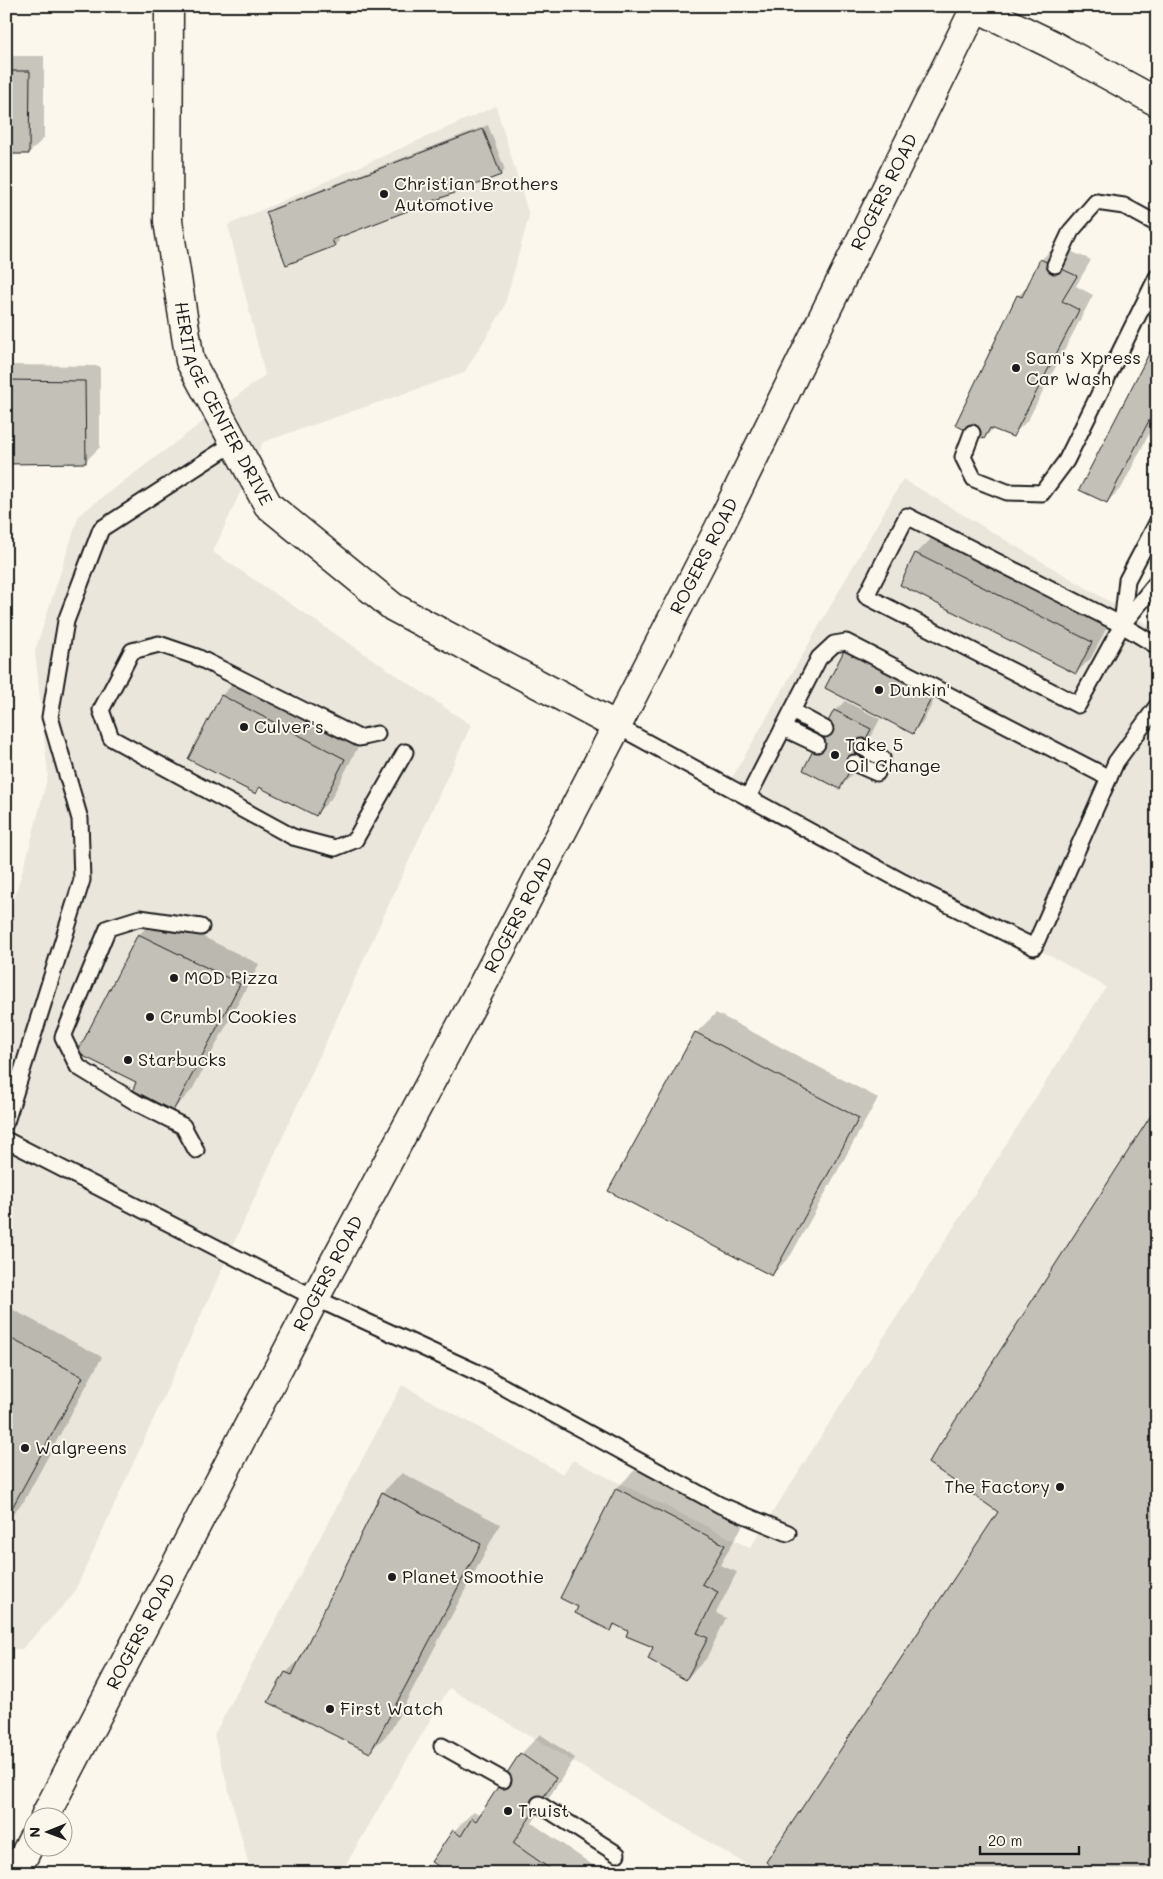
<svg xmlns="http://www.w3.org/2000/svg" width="1163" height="1879" font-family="Mali,sans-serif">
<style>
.built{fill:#eae6dc}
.shadow{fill:#0003}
.building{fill:#c3c0b8;stroke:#1c1c1c}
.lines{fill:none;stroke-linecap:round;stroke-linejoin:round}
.service-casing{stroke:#1c1c1c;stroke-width:19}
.minor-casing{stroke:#1c1c1c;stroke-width:31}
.primary-casing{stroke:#1c1c1c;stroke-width:31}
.service{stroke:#fbf7ec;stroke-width:15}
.minor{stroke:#fbf7ec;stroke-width:28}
.primary{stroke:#fbf7ec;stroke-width:28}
.poi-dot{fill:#1c1c1c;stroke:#fbf7ec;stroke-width:2}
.labels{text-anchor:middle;stroke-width:4;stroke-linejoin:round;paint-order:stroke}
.poi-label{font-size:18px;fill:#1c1c1c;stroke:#fbf7ec;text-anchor:start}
.street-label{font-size:18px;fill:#1c1c1c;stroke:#fbf7ec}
</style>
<rect width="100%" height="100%" fill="#fbf7ec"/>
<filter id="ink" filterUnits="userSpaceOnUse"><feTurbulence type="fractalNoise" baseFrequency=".02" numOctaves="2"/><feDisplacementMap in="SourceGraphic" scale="10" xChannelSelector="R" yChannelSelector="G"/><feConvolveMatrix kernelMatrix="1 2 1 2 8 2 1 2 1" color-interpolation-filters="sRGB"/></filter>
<g filter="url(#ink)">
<g class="built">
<path d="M496,106L529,216L504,308L464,373L263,442L213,552L471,725L73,1595L22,1649H6V925L29,849L48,775L35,651L79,515L265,375L228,225Z"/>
<path d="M903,479L1157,630V1873H761L449,1688L341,1873H251L214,1735L402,1385L563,1474L573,1460L750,1548L1106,987L732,778Z"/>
</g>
<g class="shadow">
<path d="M6,56H44V138L29,153H6Z"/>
<path d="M488,125L505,170L500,174L338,237L339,241L335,245L268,213L273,208Z"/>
<path d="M1056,245L1091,260L1076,286L1093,295L1028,420L1013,435L994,428L984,438L1018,296L1029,285L1041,260Z"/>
<path d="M1157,340V418L1122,487L1107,502Z"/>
<path d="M6,365L100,366V447L85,462L6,463Z"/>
<path d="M931,539L1107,627L1091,658L1076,673L916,554Z"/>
<path d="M857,637L943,682L923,722L913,732L847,647Z"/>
<path d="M237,680L360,743L331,799L315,815L261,787L256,793L189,759L222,695Z"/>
<path d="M845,701L880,719L850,777L840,787L835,711Z"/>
<path d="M158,915L259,964L192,1090L173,1110L138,1082L139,935Z"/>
<path d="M716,1013L878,1098L791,1255L772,1275L696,1033Z"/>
<path d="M6,1306L102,1357L24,1501L6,1521Z"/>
<path d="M636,1469L743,1525L720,1565L737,1572L716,1613L726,1618L706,1659L686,1679L655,1647L630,1630L616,1624L610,1630L579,1606L562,1598L617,1488Z"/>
<path d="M402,1473L500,1524L390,1732L370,1751L286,1673L303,1656L383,1492Z"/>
<path d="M540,1734L575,1758L532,1823L604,1873H438L442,1867L433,1861L454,1831L474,1811L478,1814L489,1804L521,1754Z"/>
</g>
<g class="building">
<path d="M6,71H30L29,154H6Z"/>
<path d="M483,129L501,175L332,240L335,246L286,265L266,212Z"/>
<path d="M1040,259L1077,276L1062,301L1079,310L1013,437L990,428L984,439L955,425L1017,295L1022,297Z"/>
<path d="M1157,338V405L1107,503L1079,490Z"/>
<path d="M6,380L85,381L86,463L6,464Z"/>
<path d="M915,553L1092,642L1076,674L900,585Z"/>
<path d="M846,647L934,693L913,734L825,688Z"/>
<path d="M221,695L345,759L316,816L259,787L256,794L188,759Z"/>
<path d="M834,710L871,729L840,789L803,770Z"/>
<path d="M138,934L240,984L173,1111L133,1090L136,1082L77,1053Z"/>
<path d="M695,1032L859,1118L772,1276L608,1191Z"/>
<path d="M1157,1106V1873H780L766,1862L998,1512L928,1463Z"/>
<path d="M6,1336L83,1377L6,1519Z"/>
<path d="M616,1488L725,1545L702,1584L718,1592L697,1633L708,1638L686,1680L648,1659L653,1647L626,1636L628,1631L614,1624L611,1631L575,1613L578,1607L560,1598Z"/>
<path d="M382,1492L481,1544L370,1753L268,1702L285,1672L292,1675Z"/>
<path d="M520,1753L556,1778L513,1843L556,1873H437L440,1867L431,1862L453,1830L461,1836L472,1818L476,1821Z"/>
</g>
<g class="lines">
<defs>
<g id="service">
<path d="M1055,265L1071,231L1096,202L1124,206L1157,224"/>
<path d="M972,433L963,457L974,479L1007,492L1042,493L1066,461L1157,277"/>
<path d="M1157,582L1122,625L1078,705L866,596L907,516L1122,625L1157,646"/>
<path d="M1122,625L1127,580L1157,523"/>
<path d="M792,711L825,729"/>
<path d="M617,726L903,882L1034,947L1116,762L1157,706"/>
<path d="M783,728L817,744"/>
<path d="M377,734L359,738L197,657L159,644L132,651L101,710L111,738L293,837L335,848L355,840L405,752"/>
<path d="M862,747L882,758"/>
<path d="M854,763L877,773"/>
<path d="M748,797L819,658L834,644L846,642L1109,778"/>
<path d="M6,1122L82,880L80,819L50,717L66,621L101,529L234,443"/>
<path d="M6,1140L315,1298L476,1372L720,1505L788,1533"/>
<path d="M196,1150L183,1126L137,1103L78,1067L63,1037L108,928L140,918L201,927"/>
<path d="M442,1746L503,1780"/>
<path d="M539,1804L617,1854"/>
</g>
<g id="minor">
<path id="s1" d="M169,6L168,221L190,361L268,505L393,607L617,726"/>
<path d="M975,7L1051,44L1157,102"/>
</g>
<g id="primary">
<path id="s2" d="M45,1816L315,1298L481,988L617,726L718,530L976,6"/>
<path d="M16,1872L32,1840"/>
</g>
</defs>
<use href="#service" class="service-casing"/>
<use href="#minor" class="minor-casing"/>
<use href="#primary" class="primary-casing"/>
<use href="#service" class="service"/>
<use href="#minor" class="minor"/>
<use href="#primary" class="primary"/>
</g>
</g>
<g class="poi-dot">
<circle cx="384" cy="194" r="5"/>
<circle cx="1016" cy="368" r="5"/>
<circle cx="879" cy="690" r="5"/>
<circle cx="244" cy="727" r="5"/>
<circle cx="835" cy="755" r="5"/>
<circle cx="174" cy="978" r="5"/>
<circle cx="150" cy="1017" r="5"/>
<circle cx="128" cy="1060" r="5"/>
<circle cx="25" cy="1448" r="5"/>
<circle cx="1060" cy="1487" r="5"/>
<circle cx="392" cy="1577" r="5"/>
<circle cx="330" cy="1709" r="5"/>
<circle cx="508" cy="1811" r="5"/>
</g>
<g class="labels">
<g class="poi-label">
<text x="394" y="190">Christian Brothers<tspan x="394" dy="21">Automotive</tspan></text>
<text x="1026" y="364">Sam's Xpress<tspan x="1026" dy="21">Car Wash</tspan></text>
<text x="889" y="696">Dunkin'</text>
<text x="254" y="733">Culver's</text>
<text x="845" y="751">Take 5<tspan x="845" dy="21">Oil Change</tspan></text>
<text x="184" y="984">MOD Pizza</text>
<text x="160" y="1023">Crumbl Cookies</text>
<text x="138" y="1066">Starbucks</text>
<text x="35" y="1454">Walgreens</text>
<text x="1050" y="1493" text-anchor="end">The Factory</text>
<text x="402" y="1583">Planet Smoothie</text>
<text x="340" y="1715">First Watch</text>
<text x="518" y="1817">Truist</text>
</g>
<g class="street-label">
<text dy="6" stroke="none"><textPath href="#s2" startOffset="1828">ROGERS ROAD</textPath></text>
<text dy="6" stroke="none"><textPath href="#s1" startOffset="408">HERITAGE CENTER DRIVE</textPath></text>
<text dy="6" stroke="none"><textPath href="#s2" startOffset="1422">ROGERS ROAD</textPath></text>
<text dy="6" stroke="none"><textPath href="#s2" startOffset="1018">ROGERS ROAD</textPath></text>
<text dy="6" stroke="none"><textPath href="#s2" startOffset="612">ROGERS ROAD</textPath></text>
<text dy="6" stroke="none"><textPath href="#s2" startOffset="208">ROGERS ROAD</textPath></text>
</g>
</g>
<rect width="1163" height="1879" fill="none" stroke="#fbf7ec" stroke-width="25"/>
<rect x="12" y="12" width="1138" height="1854" fill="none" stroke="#1c1c1c" stroke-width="2" filter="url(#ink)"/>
<g transform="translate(48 1832) rotate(269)"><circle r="24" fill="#fbf7ec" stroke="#a29f99"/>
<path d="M0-4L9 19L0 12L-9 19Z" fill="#1c1c1c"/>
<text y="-8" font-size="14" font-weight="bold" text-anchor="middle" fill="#1c1c1c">N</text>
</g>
<path d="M980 1846v8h99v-8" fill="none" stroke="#1c1c1c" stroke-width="2.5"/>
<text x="988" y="1846" font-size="15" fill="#1c1c1c" stroke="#fbf7ec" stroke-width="4" paint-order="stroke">20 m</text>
</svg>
